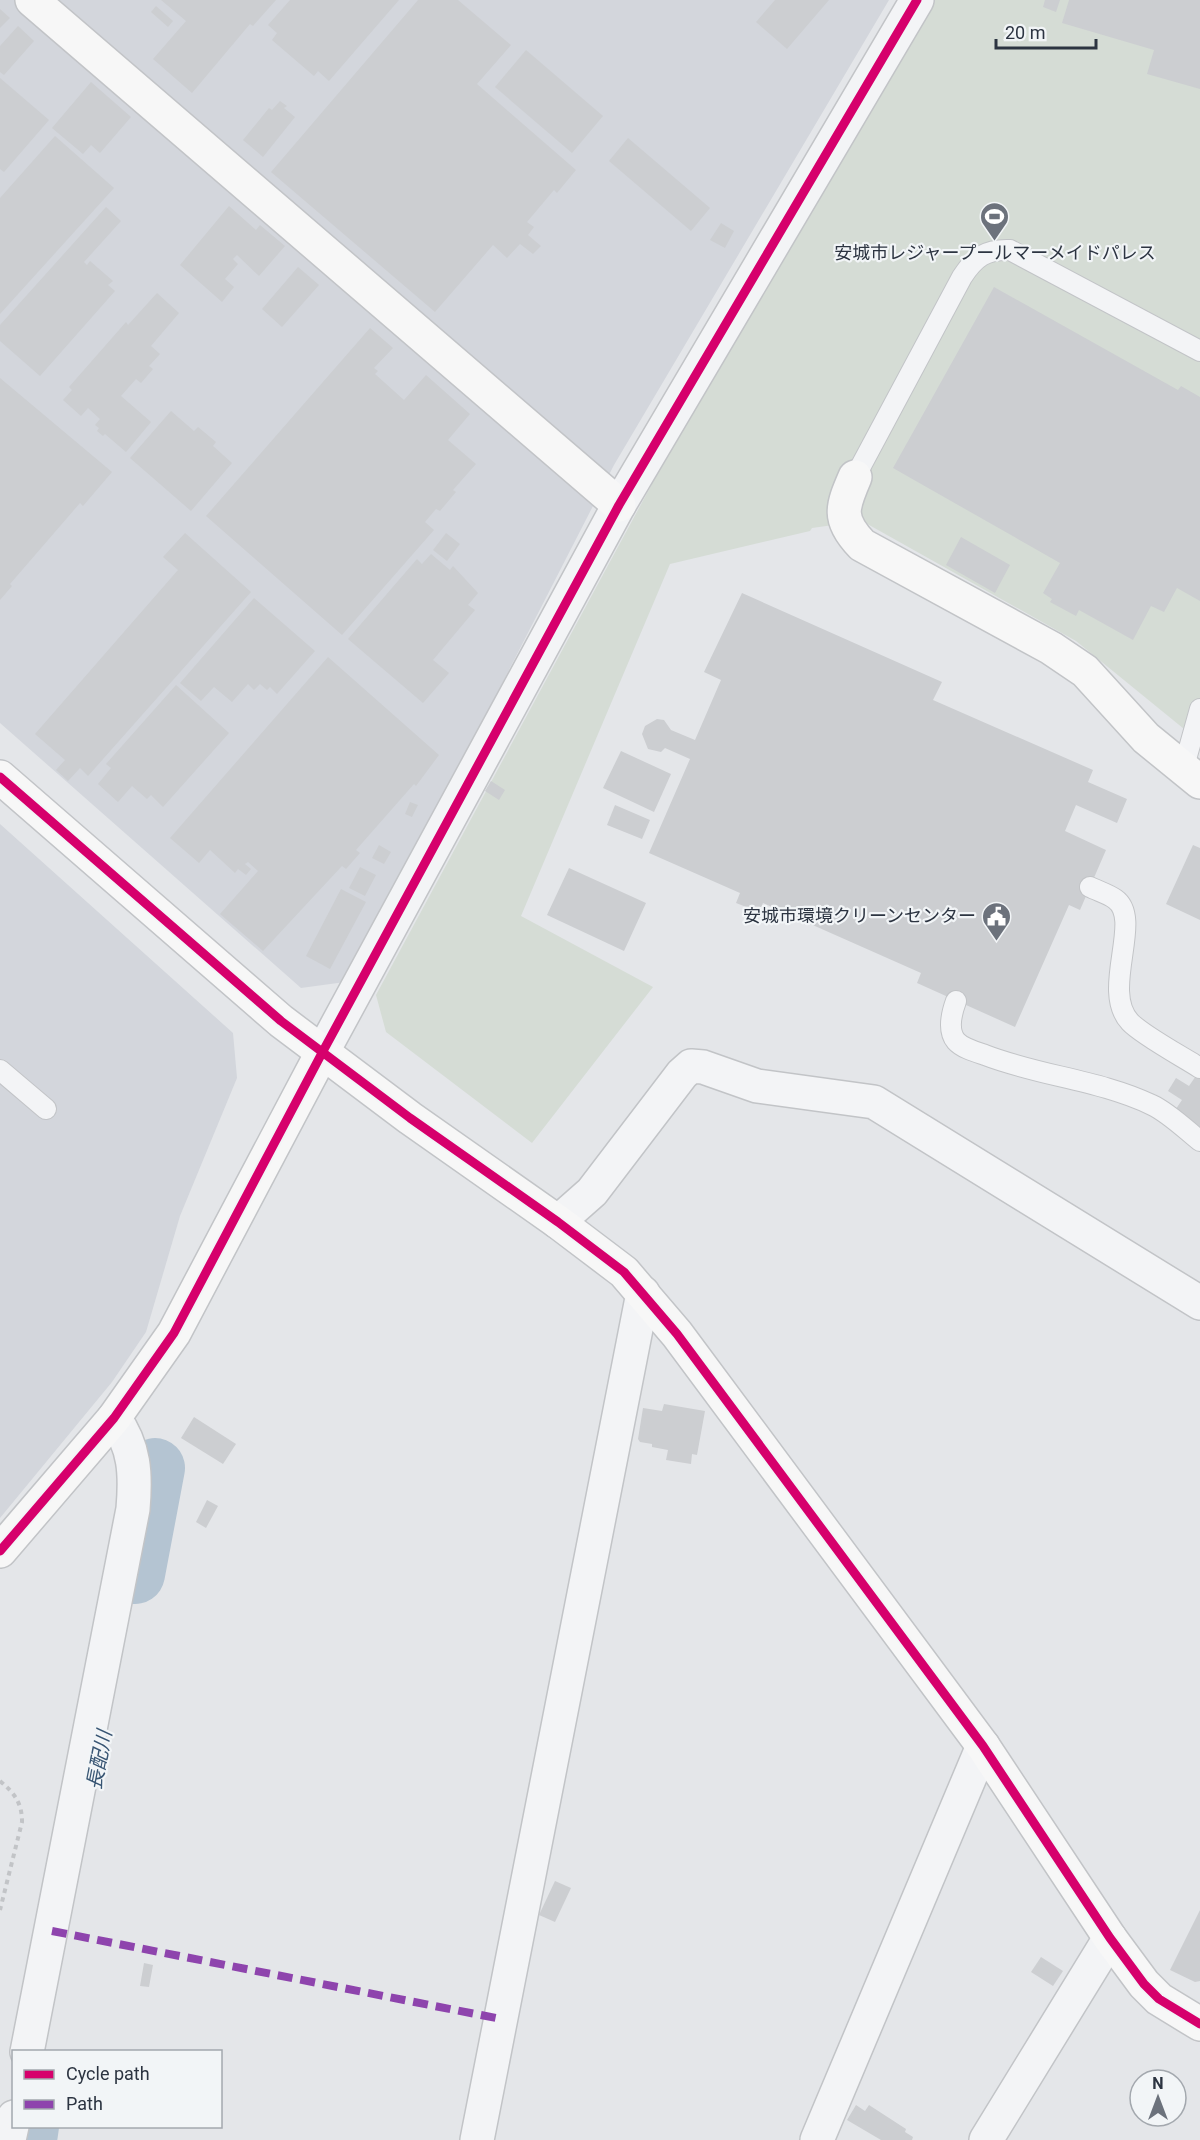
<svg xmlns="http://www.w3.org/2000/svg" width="1200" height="2140" font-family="Roboto,'Noto Sans JP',sans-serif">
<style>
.built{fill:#d3d6dc}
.green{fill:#d5dcd5}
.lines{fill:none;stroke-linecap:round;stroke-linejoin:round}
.river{stroke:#b4c4d2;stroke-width:60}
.building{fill:#ccced1}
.lane-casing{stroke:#c2c4c7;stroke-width:22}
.street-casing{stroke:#c2c4c7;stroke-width:36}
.secondary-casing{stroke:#c2c4c7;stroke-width:36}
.path{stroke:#c2c4c7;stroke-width:4;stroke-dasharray:4.5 4.5;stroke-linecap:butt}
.lane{stroke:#f3f4f6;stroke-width:20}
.street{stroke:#f3f4f6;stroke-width:33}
.secondary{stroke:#f7f7f7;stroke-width:33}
.quiet{stroke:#8e44ad;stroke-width:8;stroke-dasharray:15 8;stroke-linecap:butt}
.cycleway-casing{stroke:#f2f5f7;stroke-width:13}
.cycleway{stroke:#d6006c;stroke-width:9}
.labels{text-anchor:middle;stroke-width:4.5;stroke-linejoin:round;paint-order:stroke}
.poi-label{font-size:18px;fill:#2c3441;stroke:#f2f5f7}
.water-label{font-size:20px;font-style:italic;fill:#385573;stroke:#f2f5f7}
</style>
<rect width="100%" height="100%" fill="#e4e6e9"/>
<g class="built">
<path d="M0,0H889L614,465L430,824L345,982L301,988L0,723Z"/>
<path d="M0,824L233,1033L237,1078L180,1216L146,1332L112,1382L0,1518Z"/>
</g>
<path class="green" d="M931,0H1200V742L1076,641L862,521L812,528L810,531L670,564L521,916L653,987L532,1143L386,1032L376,995L652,484L648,482Z"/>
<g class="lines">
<g class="river">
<path d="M135,1574L155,1468"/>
<path d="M27,2140L29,2126"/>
</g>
</g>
<g class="building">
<path d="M161,0H276L253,26L250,24L192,93L153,59L186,21Z"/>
<path d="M290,0H399L329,81L318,71L314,76L272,40L277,33L268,25Z"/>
<path d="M418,0H458L511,45L477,84L576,170L557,193L554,190L527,222L534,227L528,235L541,246L533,254L520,244L507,258L493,245L435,312L271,172Z"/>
<path d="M775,0H829L787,49L756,22Z"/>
<path d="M1045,0H1060L1056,12L1043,7Z"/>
<path d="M1069,0H1200V89L1147,74L1154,50L1062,23Z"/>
<path d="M156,6L173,21L168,27L151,12Z"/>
<path d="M0,9L10,18L0,28Z"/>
<path d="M18,26L34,41L4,75L0,72V46Z"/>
<path d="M526,50L603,116L572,153L495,87Z"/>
<path d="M0,78L49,120L4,172L0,169Z"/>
<path d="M91,82L131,117L100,153L91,145L83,154L52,128Z"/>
<path d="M280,101L287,106L284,108L295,117L263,157L243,140L269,108L272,110Z"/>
<path d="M55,136L114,188L0,314V198Z"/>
<path d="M628,138L710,208L691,231L609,161Z"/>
<path d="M229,206L256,230L260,225L285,246L259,276L237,255L233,259L238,264L225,279L234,287L222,302L180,265Z"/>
<path d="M106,207L121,221L84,262L87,265L90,261L113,281L108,285L115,291L40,376L0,341V325Z"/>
<path d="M721,223L734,231L725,248L710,240Z"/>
<path d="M298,267L319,285L282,327L262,309Z"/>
<path d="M994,287L1178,390L1181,386L1200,397V601L1177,588L1164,612L1151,606L1133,640L1079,610L1076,616L1050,602L1052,599L1043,593L1060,563L893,468Z"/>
<path d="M157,293L179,313L151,346L160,354L149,366L153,369L141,383L136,379L121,396L151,422L126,452L105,434L103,436L97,431L99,428L95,425L100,419L88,408L81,416L63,400L72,390L69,387L126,322L128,325Z"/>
<path d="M370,328L393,348L374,368L378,371L375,374L404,400L426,375L470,414L448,440L476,464L453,490L456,492L440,511L436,509L425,522L434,530L342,635L206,516Z"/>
<path d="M0,378L112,472L83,506L80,503L10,584L12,586L0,600Z"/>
<path d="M171,411L194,431L198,427L216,442L213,446L232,463L191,511L130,458Z"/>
<path d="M185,533L251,592L88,776L80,768L68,781L56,770L65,760L35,734L178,570L163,557Z"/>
<path d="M446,533L460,544L447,561L433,550Z"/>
<path d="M961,537L1010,565L995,593L946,565Z"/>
<path d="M431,554L450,570L453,566L478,593L468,605L475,610L433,660L449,673L423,703L348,639L417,559L422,564Z"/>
<path d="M742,593L942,682L933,700L1093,770L1088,782L1127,799L1117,823L1076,805L1065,831L1106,850L1080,910L1069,905L1015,1027L917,983L921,973L763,903L759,912L736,903L740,893L649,853L690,759L665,748L661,752L648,749L642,734L645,726L657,719L664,720L671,730L695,740L721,680L704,672Z"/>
<path d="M254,598L315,651L277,694L270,687L267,690L260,684L254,690L248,684L232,702L214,687L201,701L180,683Z"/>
<path d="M328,657L439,755L416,786L414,784L356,850L360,853L346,869L342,866L263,951L220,914L258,871L248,862L245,864L251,869L246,875L238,869L235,873L210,850L199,863L170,838Z"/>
<path d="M176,685L229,733L163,807L151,795L147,799L132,786L118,802L98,784L111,768L106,764Z"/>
<path d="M621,751L671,774L654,812L603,788Z"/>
<path d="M491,781L505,790L499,800L485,791Z"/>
<path d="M410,802L418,805L412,817L405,814Z"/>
<path d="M615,805L650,820L642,839L607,825Z"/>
<path d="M379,845L391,852L384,864L372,858Z"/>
<path d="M1193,845L1200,848V920L1166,904Z"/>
<path d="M360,867L376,875L365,896L349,888Z"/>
<path d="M569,868L646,903L624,951L547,915Z"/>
<path d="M341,889L366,902L330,969L306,956Z"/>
<path d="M1200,1070V1144L1167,1122L1182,1100L1168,1091L1176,1078L1189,1086Z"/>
<path d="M664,1404L705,1411L697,1455L692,1454L691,1464L666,1460L668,1450L652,1447V1444L640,1442L638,1439L643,1408L662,1411Z"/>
<path d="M194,1417L236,1444L223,1464L181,1438Z"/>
<path d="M207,1500L218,1506L206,1528L196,1522Z"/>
<path d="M555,1881L571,1888L555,1922L539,1915Z"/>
<path d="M1200,1910V1981L1195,1982L1170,1970Z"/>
<path d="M1041,1957L1063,1971L1053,1986L1031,1972Z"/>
<path d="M144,1963L153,1965L149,1987L140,1986Z"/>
<path d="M856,2105L865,2111L869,2105L906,2129L905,2132L913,2137L912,2140H881L847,2120Z"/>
</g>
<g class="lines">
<defs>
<g id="lane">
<path d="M855,477L962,277C975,257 986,249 1010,250L1200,351"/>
<path d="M1183,770L1200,709"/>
<path d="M1090,887C1098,891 1108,894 1115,899C1144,919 1100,990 1130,1022C1142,1035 1183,1057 1200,1068"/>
<path d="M956,1001C952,1012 947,1030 956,1041C962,1048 976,1052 985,1055C1039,1076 1100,1080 1152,1105C1169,1113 1185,1129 1200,1141"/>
<path d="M0,1070L46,1109"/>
</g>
<g id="street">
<path d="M322,1053L619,505L917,0"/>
<path d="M558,1222L592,1192L682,1074L691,1066L703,1067L757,1086L874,1102L1200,1303"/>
<path d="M27,2052L133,1509C136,1474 135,1447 114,1418"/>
<path d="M9,2140L14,2117"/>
<path d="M477,2140L643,1293"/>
<path d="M817,2140L983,1746"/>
<path d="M986,2140L1110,1938"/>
</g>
<g id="secondary">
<path d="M32,0L619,505"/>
<path d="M855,477C842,507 837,519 862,545L1051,648L1085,671L1146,738L1200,782"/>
<path d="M0,777L281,1021L410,1118L558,1222L624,1272L677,1334L983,1746L1110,1938L1144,1984L1159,1999L1200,2024"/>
<path d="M0,1551L114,1418L174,1333L322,1053"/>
</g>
</defs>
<use href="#lane" class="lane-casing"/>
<use href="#street" class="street-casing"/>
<use href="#secondary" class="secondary-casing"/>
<path class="path" d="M0,1781C14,1793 22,1802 22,1822L0,1910"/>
<use href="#lane" class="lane"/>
<use href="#street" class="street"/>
<use href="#secondary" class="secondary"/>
<path class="quiet" d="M52,1931L501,2019"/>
<defs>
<g id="cycleway">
<path d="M0,777L281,1021L410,1118L558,1222L624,1272L677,1334L983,1746L1110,1938L1144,1984L1159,1999L1200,2024"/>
<path d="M0,1551L114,1418L174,1333L322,1053L619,505L917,0"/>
</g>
</defs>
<use href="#cycleway" class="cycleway-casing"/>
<use href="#cycleway" class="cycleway"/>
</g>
<defs>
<symbol id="stadium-pin" viewBox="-11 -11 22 30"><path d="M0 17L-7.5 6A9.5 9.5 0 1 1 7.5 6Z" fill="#6c727c" stroke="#f2f5f7"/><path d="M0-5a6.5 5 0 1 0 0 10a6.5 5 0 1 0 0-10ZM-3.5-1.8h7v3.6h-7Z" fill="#fff"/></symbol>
<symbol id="civic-pin" viewBox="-11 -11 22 30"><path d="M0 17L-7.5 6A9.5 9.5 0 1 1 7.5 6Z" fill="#6c727c" stroke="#f2f5f7"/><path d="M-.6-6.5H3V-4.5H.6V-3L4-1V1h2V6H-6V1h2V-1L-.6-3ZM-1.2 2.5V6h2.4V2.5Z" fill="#fff"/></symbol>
</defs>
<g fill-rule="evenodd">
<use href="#stadium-pin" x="978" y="200" width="33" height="45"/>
<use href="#civic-pin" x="980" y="900" width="33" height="45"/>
</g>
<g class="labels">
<g class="poi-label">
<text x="995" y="259">安城市レジャープールマーメイドパレス</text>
<text x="976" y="922" text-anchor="end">安城市環境クリーンセンター</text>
</g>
<g class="water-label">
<text transform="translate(99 1760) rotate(-79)" y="7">長配川</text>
</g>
</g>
<rect x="12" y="2050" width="210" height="78" fill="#f2f5f7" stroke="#a3a8ae" stroke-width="1.5"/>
<rect x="24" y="2070" width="30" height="9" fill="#d6006c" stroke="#a3a8ae" stroke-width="1.5"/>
<text x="66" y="2080" font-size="18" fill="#2c3441">Cycle path</text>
<rect x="24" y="2100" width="30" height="9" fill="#8e44ad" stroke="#a3a8ae" stroke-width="1.5"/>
<text x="66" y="2110" font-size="18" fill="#2c3441">Path</text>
<g transform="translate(1158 2098)"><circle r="28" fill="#f2f5f7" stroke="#a3a8ae" stroke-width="1.5"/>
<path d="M0-4.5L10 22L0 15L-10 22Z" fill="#6c727c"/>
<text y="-9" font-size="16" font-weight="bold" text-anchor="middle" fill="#2c3441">N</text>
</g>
<path d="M996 39v9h100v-9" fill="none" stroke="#2c3441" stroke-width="3"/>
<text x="1005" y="39" font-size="18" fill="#2c3441" stroke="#f2f5f7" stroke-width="4.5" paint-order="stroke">20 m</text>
</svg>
